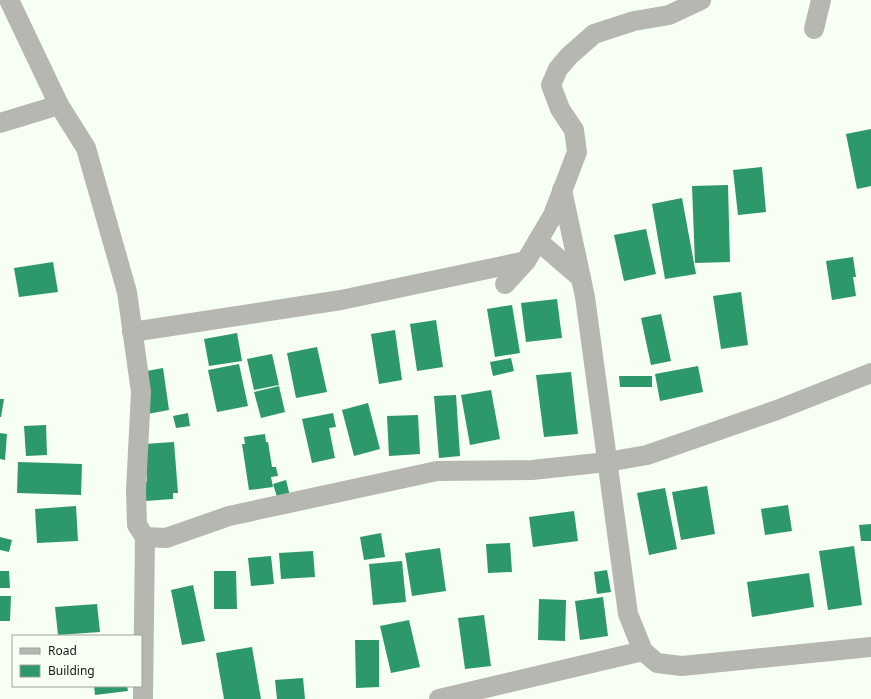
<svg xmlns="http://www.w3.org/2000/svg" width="871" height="699" font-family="'Noto Sans',sans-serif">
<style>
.building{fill:#2d9869}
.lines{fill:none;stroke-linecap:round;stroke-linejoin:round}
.minor{stroke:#b7b7b2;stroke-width:20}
</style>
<rect width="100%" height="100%" fill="#f7fef3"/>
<g class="building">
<path d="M871,129V186L857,189L846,134Z"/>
<path d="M762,167L766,212L738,215L733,170Z"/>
<path d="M728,185L730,262L695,263L692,186Z"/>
<path d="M682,198L696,274L665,279L652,204Z"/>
<path d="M646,229L656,274L624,281L614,235Z"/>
<path d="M853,257L856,277H853L856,296L832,300L826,261Z"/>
<path d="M53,262L58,292L19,297L14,268Z"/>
<path d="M741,292L748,345L721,349L713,296Z"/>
<path d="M557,299L562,338L526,342L521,303Z"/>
<path d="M512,305L520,353L495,357L487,309Z"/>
<path d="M661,314L671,361L651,365L641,318Z"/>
<path d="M436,320L443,367L417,371L410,324Z"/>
<path d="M395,330L402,380L379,384L371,334Z"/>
<path d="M237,333L242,361L209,366L204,339Z"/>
<path d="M317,347L327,392L296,398L287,353Z"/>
<path d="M272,354L279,385L254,390L247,359Z"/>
<path d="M511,358L514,371L493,376L490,362Z"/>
<path d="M239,364L248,406L217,412L208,370Z"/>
<path d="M698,366L703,392L660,401L655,374Z"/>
<path d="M163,368L169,410L147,414L141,372Z"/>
<path d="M571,372L578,434L544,437L536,375Z"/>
<path d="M619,376H652V387H620Z"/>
<path d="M279,386L285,412L261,418L254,392Z"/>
<path d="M491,390L500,439L470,445L461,395Z"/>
<path d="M456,395L460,456L439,458L434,396Z"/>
<path d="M0,399H4L1,417H0Z"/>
<path d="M368,403L380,449L354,456L342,410Z"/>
<path d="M188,413L190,426L176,428L173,416Z"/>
<path d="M333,413L336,427L329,428L335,458L312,463L302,419Z"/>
<path d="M418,415L420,454L389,456L387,416Z"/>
<path d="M46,425L47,455L26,456L24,426Z"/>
<path d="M0,433L7,434L5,460L0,459Z"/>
<path d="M265,434L266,442H268L272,467H276L278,476L271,477L273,487L249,490L242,444H245L244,437Z"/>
<path d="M174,442L178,493H173V499L145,501L143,482L147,481L144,444Z"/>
<path d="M18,462L82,464L81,495L17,493Z"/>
<path d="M286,480L290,496L278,500L273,484Z"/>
<path d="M707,486L715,534L681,540L672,492Z"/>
<path d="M665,488L677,549L649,555L637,493Z"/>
<path d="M788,505L792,531L765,535L761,509Z"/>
<path d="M76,506L78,541L37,543L35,509Z"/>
<path d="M574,511L578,541L533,547L529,517Z"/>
<path d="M871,524V541H861L859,525Z"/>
<path d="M381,533L385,557L364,560L360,537Z"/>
<path d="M0,537L12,540L9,552L0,550Z"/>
<path d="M510,543L512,572L488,573L486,544Z"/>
<path d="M854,546L862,605L828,610L819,551Z"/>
<path d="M440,548L446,591L412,596L405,553Z"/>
<path d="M313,551L315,577L281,579L279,553Z"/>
<path d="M271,556L274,584L251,586L248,558Z"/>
<path d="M402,561L406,602L373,605L369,564Z"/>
<path d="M607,570L611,592L597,594L594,572Z"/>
<path d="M0,571H9L10,588H0Z"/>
<path d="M214,571H236L237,609H214Z"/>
<path d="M809,573L814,607L752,617L747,582Z"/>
<path d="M193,585L205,641L182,645L171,590Z"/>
<path d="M0,596H11L10,621H0Z"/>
<path d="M603,597L608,636L580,640L575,601Z"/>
<path d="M539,599L566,600L565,641L538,640Z"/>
<path d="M97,604L100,632L58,635L55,607Z"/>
<path d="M484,615L491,666L465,669L458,618Z"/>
<path d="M409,620L420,667L391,673L380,626Z"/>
<path d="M355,640H379V687L356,688Z"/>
<path d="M252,647L261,699H224L216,653Z"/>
<path d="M303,678L305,699H277L275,680Z"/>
<path d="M94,686H127L128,691L95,695Z"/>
</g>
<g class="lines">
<g class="minor">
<path d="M9,0L59,105L86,148L127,292L141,392L136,490L137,525L145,537L166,538L229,516L437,471L532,470L607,462L647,455L777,410L871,373"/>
<path d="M814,29L821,0"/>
<path d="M0,123L59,105"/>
<path d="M562,190L585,297L628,614L643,651L657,663L682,666L871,647"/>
<path d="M538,241L581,278"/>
<path d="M505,284L526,261L553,215L577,152L574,130L560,109L551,85L558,69L569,56L594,34L634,21L669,15L701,0"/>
<path d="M132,332L341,300L526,261"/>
<path d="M143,699L145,537"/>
<path d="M439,699L643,651"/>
</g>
</g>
<rect x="12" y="635" width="130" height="52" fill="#f7fef3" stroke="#9ea39b"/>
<rect x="20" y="648" width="20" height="6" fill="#b7b7b2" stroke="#9ea39b"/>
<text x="48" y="655" font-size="12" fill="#181a16">Road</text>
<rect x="20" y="665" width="20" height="12" fill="#2d9869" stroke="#9ea39b"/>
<text x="48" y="675" font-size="12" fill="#181a16">Building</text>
</svg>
